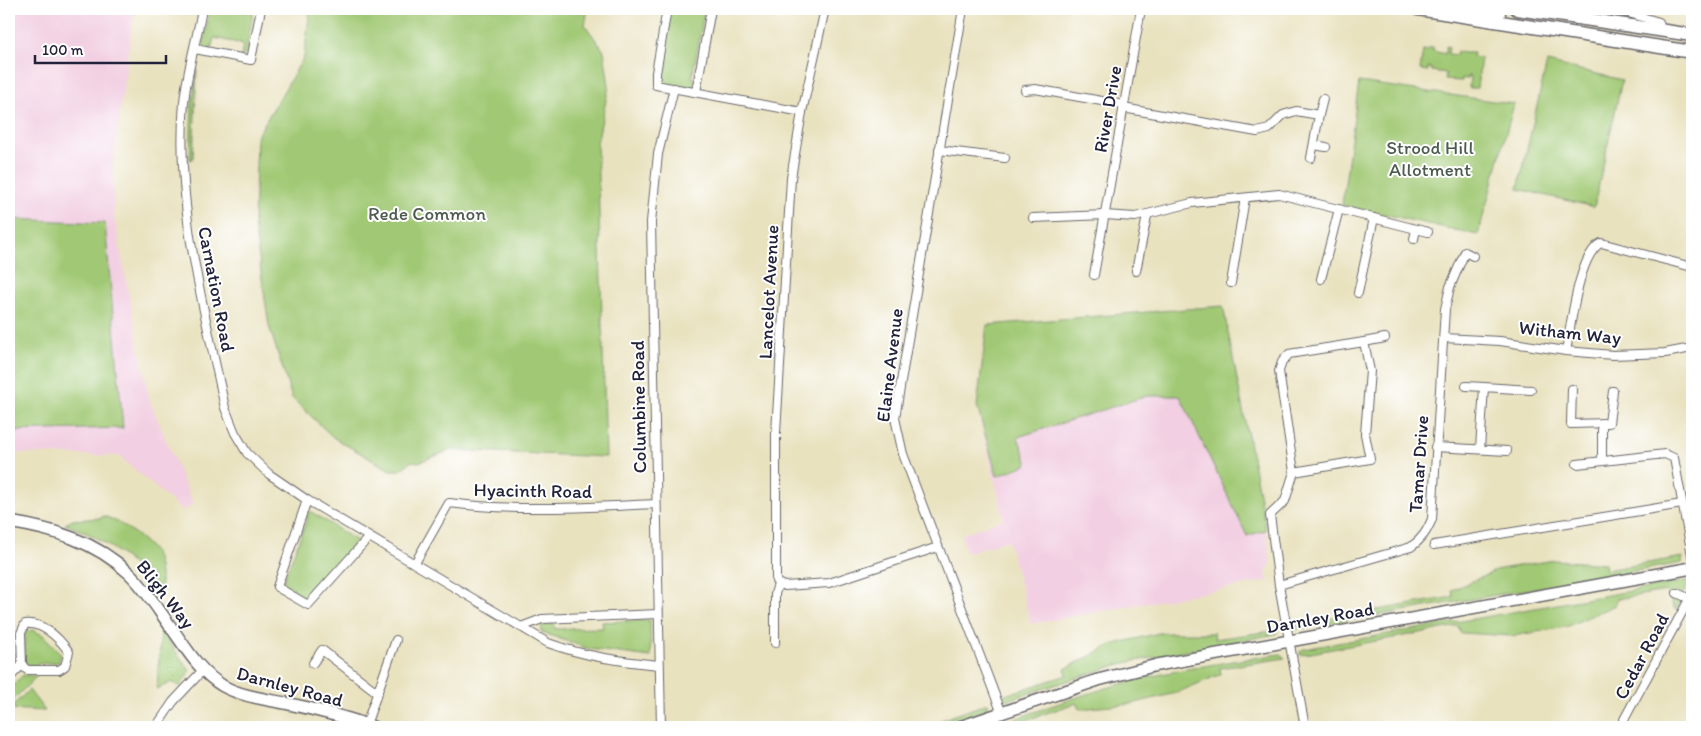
<svg xmlns="http://www.w3.org/2000/svg" width="1701" height="736" font-family="Itim,sans-serif">
<style>
.built{fill:#f2cfe2}
.green{fill:#a1c974;stroke:#627658}
.lines{fill:none;stroke-linecap:round;stroke-linejoin:round}
.street-casing{stroke:#686569;stroke-width:10}
.secondary-casing{stroke:#686569;stroke-width:14}
.primary-casing{stroke:#686569;stroke-width:15}
.street{stroke:#fff;stroke-width:8}
.secondary{stroke:#fff;stroke-width:11}
.primary{stroke:#fff;stroke-width:12}
.labels{text-anchor:middle;stroke-width:4;stroke-linejoin:round;paint-order:stroke}
.street-label{font-size:19px;fill:#22223b;stroke:#fff}
.park-label{font-size:19px;fill:#4e5c4f;stroke:#fff}
</style>
<rect width="100%" height="100%" fill="#fff"/>
<filter id="ink" filterUnits="userSpaceOnUse"><feTurbulence type="fractalNoise" baseFrequency=".02" numOctaves="2"/><feDisplacementMap in="SourceGraphic" scale="10" xChannelSelector="R" yChannelSelector="G"/><feConvolveMatrix kernelMatrix="1 2 1 2 8 2 1 2 1" color-interpolation-filters="sRGB"/></filter>
<filter id="wash" filterUnits="userSpaceOnUse"><feTurbulence type="fractalNoise" baseFrequency=".0096" numOctaves="4" result="noise"/><feDisplacementMap in="SourceGraphic" scale="20" xChannelSelector="R" yChannelSelector="G"/><feGaussianBlur stdDeviation="1.12" result="paint"/><feColorMatrix in="noise" values="0 0 0 0 0 0 0 0 0 0 0 0 0 0 0 0 0 1.4 0 .05"/><feComposite in="paint" operator="in"/></filter>
<g filter="url(#wash)">
<rect width="100%" height="100%" fill="#e9e2bf"/>
<g class="built">
<path d="M9,9H134L113,164L114,217L149,399L193,504L183,511L119,456L9,453Z"/>
<path d="M1223,306L1266,530L1271,565L1266,570L1268,581L1031,624L1008,540L967,553L961,535L1004,519L977,406L987,325Z"/>
</g>
<g class="green">
<path d="M210,9H254L247,45L249,50L241,57L243,44L214,38L211,50L203,47Z"/>
<path d="M310,9H588L585,25L604,51L609,86L597,143L606,457L451,450L419,462L412,461L400,470H390L334,438L292,398L269,326L254,224L257,136L304,57Z"/>
<path d="M669,9H705L692,78L696,79L691,89L661,84L658,81Z"/>
<path d="M1446,46L1449,47L1448,54L1456,55L1457,51L1463,53H1474L1473,57L1481,58L1477,88H1469L1470,76H1468L1467,79L1462,78V81L1445,80L1446,73L1431,71V68L1428,67V71L1420,70L1423,50L1428,51L1429,48H1433V51L1445,54Z"/>
<path d="M1547,62L1622,80L1594,207L1518,189Z"/>
<path d="M197,69L193,159L190,160L192,103Z"/>
<path d="M1359,82L1514,104L1478,235L1342,205Z"/>
<path d="M9,219L105,223L123,428L9,431Z"/>
<path d="M1223,306L1266,530L1247,536L1180,396H1147L1018,437L1028,464L997,476L977,406L987,325Z"/>
<path d="M310,511L357,541L356,547L353,545L306,599L282,584L308,517L305,516Z"/>
<path d="M103,516C117,519 148,541 155,554C161,565 160,584 162,597C136,562 106,539 65,524L73,520L102,518Z"/>
<path d="M1683,557L1682,563L1292,630L1291,625L1453,597L1452,590L1500,569L1554,560L1605,564L1606,570Z"/>
<path d="M1687,581L1691,583L1683,594L1677,591L1673,597L1680,603L1675,610L1666,591L1660,592L1616,599L1615,605L1566,627L1513,636L1461,633L1458,626L1300,655V651L1304,649Z"/>
<path d="M650,620L651,657L589,649L541,632L542,625L554,623L555,629L603,628L602,622Z"/>
<path d="M32,630L43,635L61,654L59,662L36,664V666L29,665L24,661L25,633Z"/>
<path d="M1279,630L1276,634L1120,664L1011,699H1003L1002,696L1067,675L1065,669L1111,645L1159,633H1214L1215,639Z"/>
<path d="M161,631L190,671L180,687L172,682L157,689Z"/>
<path d="M1280,654L1285,658L1220,668L1221,674L1176,693L1131,704L1079,709L1076,703L1006,727H994C1042,709 1090,691 1140,679C1186,668 1233,661 1280,654Z"/>
<path d="M23,675L37,676L9,704V689Z"/>
<path d="M29,690L45,711L9,709Z"/>
<path d="M988,703L986,709L941,726L939,721Z"/>
</g>
</g>
<g filter="url(#ink)">
<g class="lines">
<defs>
<g id="street">
<path d="M202,9C197,39 187,71 184,102C175,206 204,307 225,408L235,433L247,453L269,474L307,500L548,643C587,657 619,661 659,665"/>
<path d="M667,9L656,73V85L802,112"/>
<path d="M825,9L802,112L791,178L776,433V581L779,584L785,586L829,583L938,547"/>
<path d="M963,9L895,418L903,454L1001,711"/>
<path d="M1615,9L1659,22L1661,31"/>
<path d="M195,49L251,60L261,9"/>
<path d="M1025,90L1035,89L1124,105"/>
<path d="M696,92L711,9"/>
<path d="M1123,108L1257,132L1269,129L1283,115L1296,111L1319,115L1311,158"/>
<path d="M1319,115L1323,99"/>
<path d="M1314,145L1326,147"/>
<path d="M939,150L1005,158"/>
<path d="M1033,218L1105,215L1135,217L1192,203L1279,194L1416,229L1414,239"/>
<path d="M1416,229L1428,232"/>
<path d="M1136,271L1147,216"/>
<path d="M1094,275L1141,9"/>
<path d="M1321,279L1339,209"/>
<path d="M1231,283L1245,198"/>
<path d="M1358,293L1374,218"/>
<path d="M1444,338L1500,341L1566,351L1613,355L1665,353L1692,348"/>
<path d="M1364,342L1385,338"/>
<path d="M1566,351C1571,327 1578,255 1601,243L1692,267"/>
<path d="M1466,386L1484,387"/>
<path d="M1572,389L1571,424L1609,423L1613,391"/>
<path d="M1602,423V461"/>
<path d="M1435,447L1507,451"/>
<path d="M1480,449L1484,387L1531,390"/>
<path d="M1577,464L1665,454L1674,458L1692,555"/>
<path d="M1294,472L1370,459L1365,434L1370,371L1364,342L1289,354L1282,362L1279,371L1294,472L1285,501L1270,515L1279,585L1305,727"/>
<path d="M307,500L277,587L308,605L369,537"/>
<path d="M1434,545L1682,504"/>
<path d="M415,563L449,503C519,512 587,507 656,504"/>
<path d="M1279,585L1411,547C1422,539 1427,531 1432,519L1445,309L1450,287L1465,252L1473,256"/>
<path d="M1677,593L1690,599"/>
<path d="M521,627L542,619L658,614"/>
<path d="M775,643V594L778,584"/>
<path d="M313,663L322,650L378,693"/>
<path d="M9,678L22,665L21,633L25,624C43,622 58,637 69,652L65,666L59,670H27L22,665"/>
<path d="M366,725L396,640"/>
<path d="M156,727L173,702L203,670"/>
<path d="M661,727L651,222L658,154L674,88"/>
<path d="M1620,727L1692,594"/>
</g>
<g id="secondary">
<path d="M9,522C53,529 95,541 129,573C146,589 159,611 173,630C187,650 201,673 223,686C241,696 264,699 285,703C314,709 345,717 373,727"/>
<path d="M960,727L1098,680L1157,665L1692,568"/>
</g>
<g id="primary">
<path d="M1418,9L1692,52"/>
<path d="M1477,9L1499,14"/>
<path d="M1517,9L1692,35"/>
</g>
</defs>
<use href="#street" class="street-casing"/>
<use href="#secondary" class="secondary-casing"/>
<use href="#primary" class="primary-casing"/>
<use href="#street" class="street"/>
<use href="#secondary" class="secondary"/>
<use href="#primary" class="primary"/>
</g>
</g>
<g class="labels">
<g class="street-label">
<text transform="translate(1107 109) rotate(-80)" y="7">River Drive</text>
<text transform="translate(217 289) rotate(79)" y="7">Carnation Road</text>
<text transform="translate(768 292) rotate(-87)" y="7">Lancelot Avenue</text>
<text transform="translate(1570 332) rotate(6)" y="7">Witham Way</text>
<text transform="translate(889 365) rotate(-83)" y="7">Elaine Avenue</text>
<text transform="translate(638 407) rotate(-91)" y="7">Columbine Road</text>
<text transform="translate(1418 464) rotate(-86)" y="7">Tamar Drive</text>
<text transform="translate(533 490) rotate(1)" y="7">Hyacinth Road</text>
<text transform="translate(166 594) rotate(52)" y="7">Bligh Way</text>
<text transform="translate(1320 617) rotate(-10)" y="7">Darnley Road</text>
<text transform="translate(1641 656) rotate(-62)" y="7">Cedar Road</text>
<text transform="translate(290 686) rotate(15)" y="7">Darnley Road</text>
</g>
<g class="park-label">
<text x="1430" y="154">Strood Hill<tspan x="1430" dy="22">Allotment</tspan></text>
<text x="427" y="220">Rede Common</text>
</g>
</g>
<rect width="1701" height="736" fill="none" stroke="#fff" stroke-width="30"/>
<path d="M35 55v8h131v-8" fill="none" stroke="#22223b" stroke-width="2.5"/>
<text x="42" y="55" font-size="15" fill="#22223b" stroke="#ffffff" stroke-width="4" paint-order="stroke">100 m</text>
</svg>
